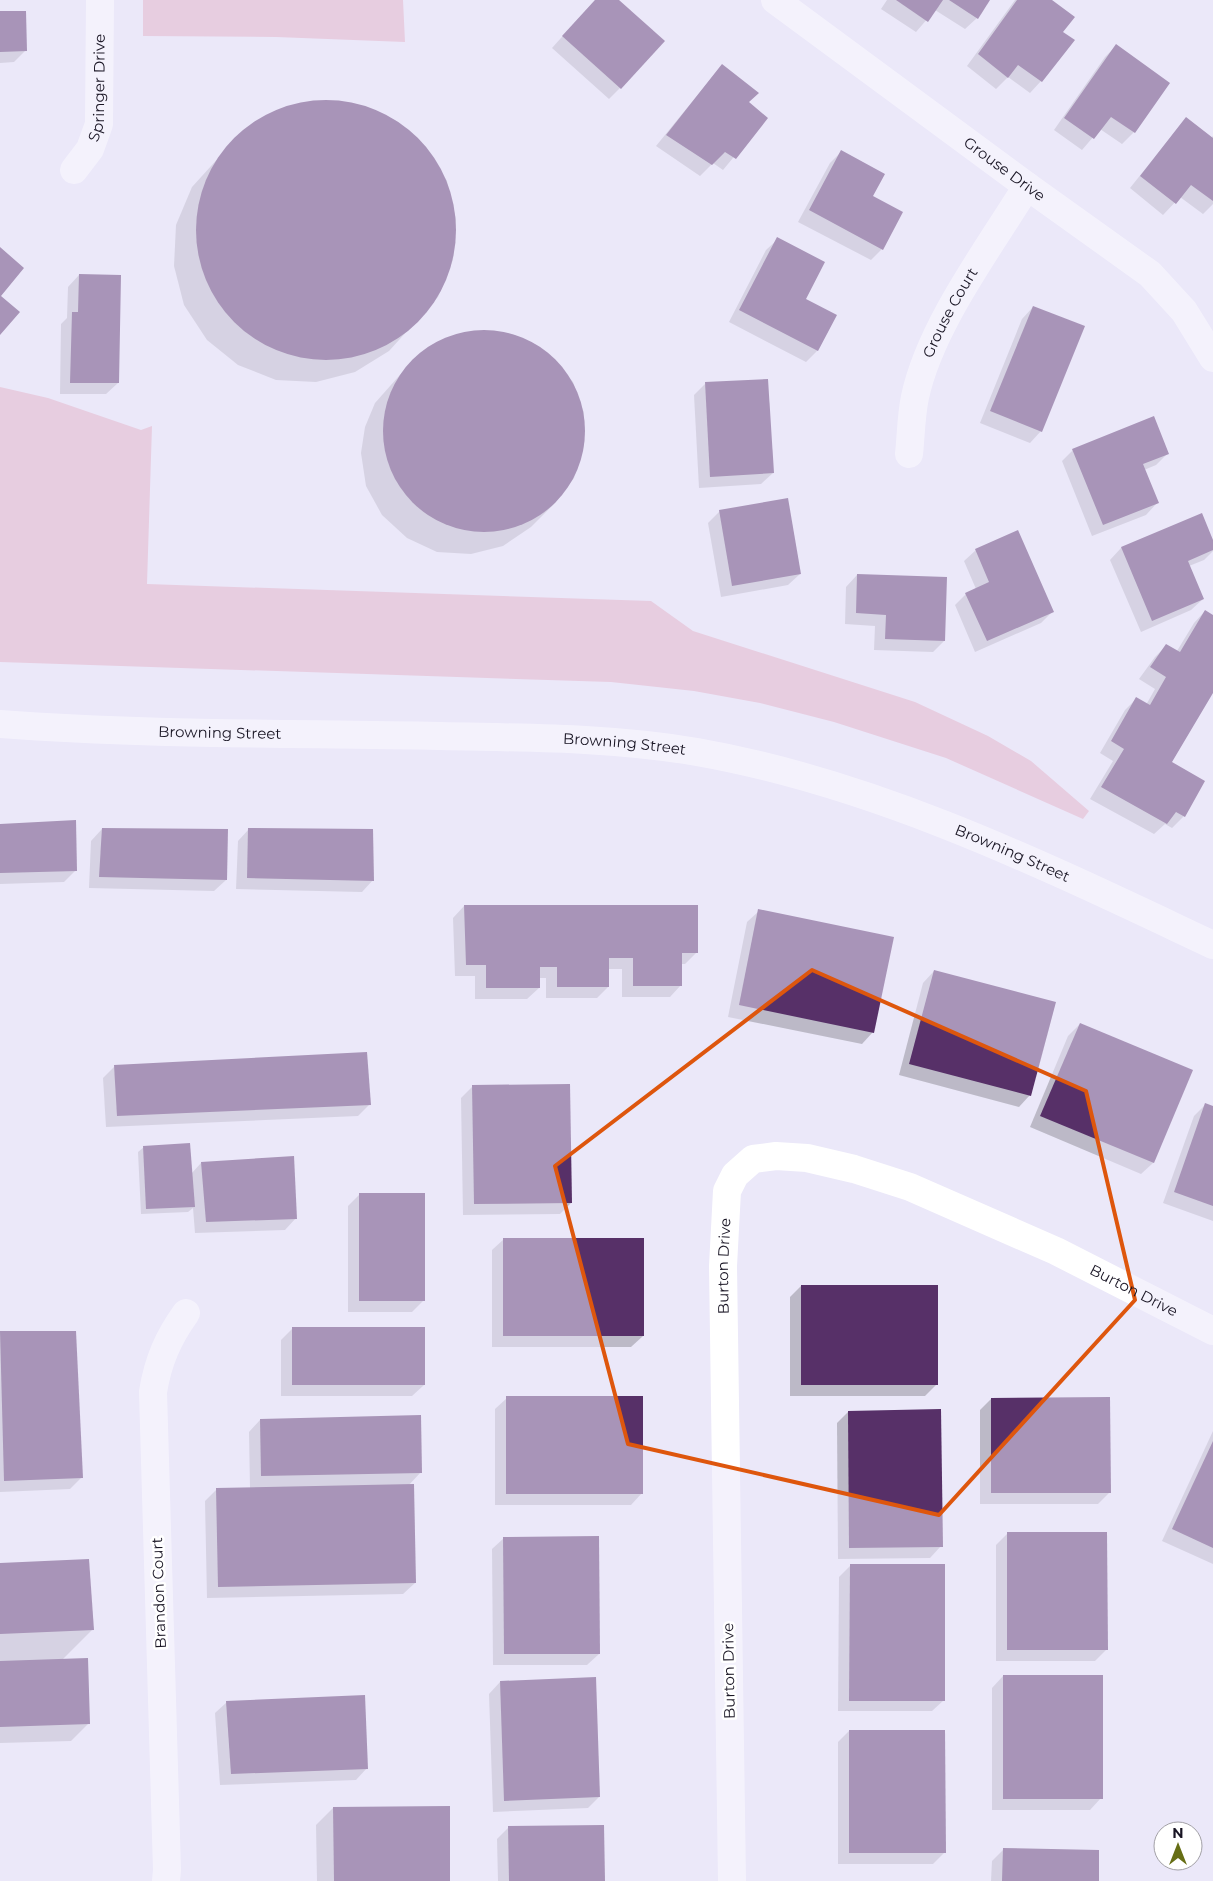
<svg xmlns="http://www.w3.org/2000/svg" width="1213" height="1881" font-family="Montserrat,sans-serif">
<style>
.green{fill:#e3adc1}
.shadow{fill:#0003}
.building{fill:#573068}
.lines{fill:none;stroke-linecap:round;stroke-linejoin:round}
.street{stroke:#fff;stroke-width:28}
.secondary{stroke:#fff;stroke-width:28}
.marked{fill:none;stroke:#de560d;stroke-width:4;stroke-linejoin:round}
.labels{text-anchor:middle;stroke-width:5;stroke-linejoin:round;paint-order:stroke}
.street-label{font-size:15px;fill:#191524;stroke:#fff}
</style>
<rect width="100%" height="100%" fill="#ebe8f9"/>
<g class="green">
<path d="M143,0H403L405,42L276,37L143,36Z"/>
<path d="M0,387L48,398L141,430L152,426L147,584L651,601L693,631L915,702L988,736L1031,761L1089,811L1083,819L946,758L834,722L760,703L694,691L611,682L0,662Z"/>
</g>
<g class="shadow">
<path d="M595,0H618L620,88L609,99L552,48Z"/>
<path d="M887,0H989L977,18L965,29L935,10L916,32L881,9Z"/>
<path d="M1015,0H1050L1061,32L1041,81L1030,93L1008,77L996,89L967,66Z"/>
<path d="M0,12L25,51L14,62L0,63Z"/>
<path d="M1116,46L1168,83L1134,132L1122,144L1100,129L1082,150L1054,130L1105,57Z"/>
<path d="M722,65L748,103L766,118L723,170L713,163L700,176L656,146Z"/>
<path d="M316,101L356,104L395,120L426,147L447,181L456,220L453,260L438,297L389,351L355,372L316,382L276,380L238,365L207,340L184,305L174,266L176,225L192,187L241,133L276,111Z"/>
<path d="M1186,118L1211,138L1213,136V204L1203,214L1180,197L1163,215L1130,188Z"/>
<path d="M841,152L871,197L882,249L871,260L798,222L830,163Z"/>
<path d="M778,239L804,300L836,316L817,351L806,362L729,322L766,250Z"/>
<path d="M79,275L118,383L106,394H60L61,324L67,318L68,287Z"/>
<path d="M1033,307L1041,431L1030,443L980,423L1022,319Z"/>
<path d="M485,331L512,334L536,345L556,361L573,382L584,413V446L574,478L554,504L531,527L503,546L471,554L437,552L407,538L382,515L366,486L361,453L365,427L375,403L414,359L435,344L459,334Z"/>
<path d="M706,383L773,473L761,484L699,488L694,395Z"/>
<path d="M1073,450L1168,453L1156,465L1144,470L1157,503L1146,515L1092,536L1062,461Z"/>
<path d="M720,511L800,574L788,585L721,597L708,523Z"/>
<path d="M1201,515L1213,543V551L1204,560L1189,566L1203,599L1191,610L1141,632L1110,560L1121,548Z"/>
<path d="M976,550L1052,612L1041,623L975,652L955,605L966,594L976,589L964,561Z"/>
<path d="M857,575L944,641L933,652L874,650L875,626L845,624L846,587Z"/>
<path d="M1205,611L1213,616V690L1171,763L1203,782L1184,816L1172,828L1165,824L1154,834L1090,799L1113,761L1100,753L1125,710L1136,699L1146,705L1155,689L1139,679L1155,657L1167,645L1177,651L1194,623Z"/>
<path d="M0,825L76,870L64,882L0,884Z"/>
<path d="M102,829L226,880L214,891L89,888L91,841Z"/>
<path d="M249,829L373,880L362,892L236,889L238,841Z"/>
<path d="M464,906L697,952L685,964H681V985L670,997H622V969H608V987L597,998H546V978H539V988L527,999H475V976H455L453,918Z"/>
<path d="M759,911L873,1032L862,1044L728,1017L747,922Z"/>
<path d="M934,971L1030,1095L1019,1107L899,1075L923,983Z"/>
<path d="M1080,1024L1191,1071L1153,1163L1141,1174L1030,1127L1068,1036Z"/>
<path d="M366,1054L369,1105L358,1116L106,1127L103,1078L114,1067Z"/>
<path d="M473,1086L571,1203L560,1214L463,1215L461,1098Z"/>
<path d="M1206,1104L1213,1107V1221L1163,1203L1194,1116Z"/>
<path d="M144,1147L191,1174L201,1163L296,1218L285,1230L195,1233L193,1208L188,1212L141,1214L138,1152Z"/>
<path d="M360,1194L424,1300L412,1312H348V1206Z"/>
<path d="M504,1239L643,1336L631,1347H492V1250Z"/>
<path d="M801,1286L936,1385L925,1396H790V1297Z"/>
<path d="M292,1329L424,1385L412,1396H281V1340Z"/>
<path d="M0,1332H75L81,1478L70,1489L0,1492Z"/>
<path d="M507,1398L642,1493L631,1505H495V1409Z"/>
<path d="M991,1399L1110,1492L1098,1504H980V1410Z"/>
<path d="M848,1412L941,1546L930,1558L838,1559L837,1423Z"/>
<path d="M260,1420L421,1472L408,1486L415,1583L403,1594L207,1598L205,1501L217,1489L250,1488L249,1432Z"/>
<path d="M1213,1431V1564L1162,1541Z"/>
<path d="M1008,1533L1106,1650L1095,1661H996V1545Z"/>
<path d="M504,1538L599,1654L587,1665H493L492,1549Z"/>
<path d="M0,1565L92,1630L62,1660L88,1724L71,1741L0,1743Z"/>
<path d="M850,1566L944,1700L932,1711H838L839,1577Z"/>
<path d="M1003,1676L1101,1798L1090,1810H992V1688Z"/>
<path d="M500,1682L599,1797L588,1808L493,1812L489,1694Z"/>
<path d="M227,1702L367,1768L356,1780L220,1785L215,1713Z"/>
<path d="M849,1731L945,1852L933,1864H838V1742Z"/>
<path d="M333,1808L448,1881H317L316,1825Z"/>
<path d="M509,1827L604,1881H498L497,1839Z"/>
<path d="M1003,1850L1098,1881H991L992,1861Z"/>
</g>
<g class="building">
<path d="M595,0H619L665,41L621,89L562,36Z"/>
<path d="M896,0H943L928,22Z"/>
<path d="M949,0H990L978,19Z"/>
<path d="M1017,0H1052L1075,17L1063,32L1075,40L1042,82L1018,65L1008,78L978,54Z"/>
<path d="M0,11H26L27,51L0,52Z"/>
<path d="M1116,44L1170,83L1135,133L1111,117L1094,139L1064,118Z"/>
<path d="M722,64L759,93L749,102L768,118L736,159L725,152L712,165L666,135Z"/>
<circle cx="326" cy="230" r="130"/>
<path d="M1186,117L1213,138V201L1191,185L1176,204L1140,176Z"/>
<path d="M841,150L885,174L873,196L903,212L883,250L809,210Z"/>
<path d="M777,237L825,262L806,299L837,315L818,351L739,310Z"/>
<path d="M0,247L24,268L1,296L20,312L0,335Z"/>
<path d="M79,274L121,275L119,383H70L72,312H78Z"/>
<path d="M1033,306L1085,326L1042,432L990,411Z"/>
<circle cx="484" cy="431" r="101"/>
<path d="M768,379L774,473L710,477L705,382Z"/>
<path d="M1154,416L1169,454L1143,464L1159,503L1103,525L1072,449Z"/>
<path d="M788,498L801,574L732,586L719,510Z"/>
<path d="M1202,513L1213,540V550L1188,561L1204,599L1152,621L1121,547Z"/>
<path d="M1018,530L1054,612L987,641L965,593L989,582L975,549Z"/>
<path d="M857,574L947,577L945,641L885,639L886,615L856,613Z"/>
<path d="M1205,610L1213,615V693L1172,762L1205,781L1185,817L1176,812L1167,824L1101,787L1124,749L1111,741L1136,697L1150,705L1166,677L1150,667L1166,644L1180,652Z"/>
<path d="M76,820L77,871L0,873V824Z"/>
<path d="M102,828L228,829L227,880L99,877Z"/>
<path d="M248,828L373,829L374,881L247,878Z"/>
<path d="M464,905H698V953H682V986H633V958H609V987H557V967H540V988H486V965H466Z"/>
<path d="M758,909L894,937L874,1033L739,1005Z"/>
<path d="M934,970L1056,1002L1031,1096L909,1064Z"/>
<path d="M1080,1023L1193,1070L1154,1163L1040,1116Z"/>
<path d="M367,1052L371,1105L117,1116L114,1065Z"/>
<path d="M570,1084L572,1203L474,1204L472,1085Z"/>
<path d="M1205,1103L1213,1106V1206L1174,1192Z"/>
<path d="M190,1143L195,1207L146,1209L143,1146Z"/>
<path d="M294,1156L297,1219L206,1222L201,1162Z"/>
<rect x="359" y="1193" width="66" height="108"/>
<rect x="503" y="1238" width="141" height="98"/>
<rect x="801" y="1285" width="137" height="100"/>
<rect x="292" y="1327" width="133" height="58"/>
<path d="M0,1331H76L83,1478L4,1481Z"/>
<rect x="506" y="1396" width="137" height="98"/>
<path d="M1110,1397L1111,1493H991V1398Z"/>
<path d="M941,1409L943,1547L849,1548L848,1411Z"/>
<path d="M421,1415L422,1473L261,1476L260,1419Z"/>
<path d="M1213,1441V1548L1172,1529Z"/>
<path d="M414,1484L416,1583L218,1587L216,1488Z"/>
<path d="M1007,1532H1107L1108,1650H1007Z"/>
<path d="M599,1536L600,1654H504L503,1537Z"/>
<path d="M89,1559L94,1630L0,1634V1563Z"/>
<path d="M850,1564H945V1701H849Z"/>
<path d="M88,1658L90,1724L0,1727V1661Z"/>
<rect x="1003" y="1675" width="100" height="124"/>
<path d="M596,1677L600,1797L504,1801L500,1681Z"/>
<path d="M365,1695L368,1769L231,1774L226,1701Z"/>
<path d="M849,1730H945L946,1853H849Z"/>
<path d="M450,1806V1881H334L333,1807Z"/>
<path d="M604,1825L605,1881H509L508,1826Z"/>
<path d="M1003,1848L1099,1850V1881H1002Z"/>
</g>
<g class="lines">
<g class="street">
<path id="s1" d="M775,0L1027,186L1150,274L1184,311L1213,358"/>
<path id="s2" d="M74,170L90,149L99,124L100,0"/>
<path id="s3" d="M909,454C911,436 911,416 915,397C930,326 989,248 1027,186"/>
<path d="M166,1881L167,1870L153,1392C158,1361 168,1338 186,1313"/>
<path id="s4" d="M732,1881L723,1266L727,1191L735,1175L753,1159L776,1156L807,1158L854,1169L910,1187L1056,1251L1213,1331"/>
</g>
<path class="secondary" id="s5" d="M0,724C146,735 293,733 440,736C525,738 612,737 697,752C879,784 1047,867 1213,945"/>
</g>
<path d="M0 0H1213V1881H0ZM812,970L1086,1091L1135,1300L939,1515L628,1444L555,1166Z" fill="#ebe8f9" fill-opacity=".55" fill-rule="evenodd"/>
<path class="marked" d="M812,970L1086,1091L1135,1300L939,1515L628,1444L555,1166Z"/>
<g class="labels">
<g class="street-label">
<text dy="5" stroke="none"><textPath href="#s2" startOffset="89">Springer Drive</textPath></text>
<text dy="5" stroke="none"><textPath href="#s1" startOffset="285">Grouse Drive</textPath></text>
<text dy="5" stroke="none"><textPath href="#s3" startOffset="149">Grouse Court</textPath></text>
<text dy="5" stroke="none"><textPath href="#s5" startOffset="220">Browning Street</textPath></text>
<text dy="5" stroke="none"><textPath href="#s5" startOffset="625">Browning Street</textPath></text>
<text dy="5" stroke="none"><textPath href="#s5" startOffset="1030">Browning Street</textPath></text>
<text dy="5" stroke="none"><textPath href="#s4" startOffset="615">Burton Drive</textPath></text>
<text dy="5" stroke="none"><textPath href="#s4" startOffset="1140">Burton Drive</textPath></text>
<text transform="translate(159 1593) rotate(-92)" y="5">Brandon Court</text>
<text transform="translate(729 1671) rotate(-91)" y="5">Burton Drive</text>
</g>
</g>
<g transform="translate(1178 1846)"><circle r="24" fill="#ffffff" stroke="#a3a1a7"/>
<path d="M0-4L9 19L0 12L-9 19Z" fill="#666e15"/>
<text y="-8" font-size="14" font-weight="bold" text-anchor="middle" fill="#191524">N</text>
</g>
</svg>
